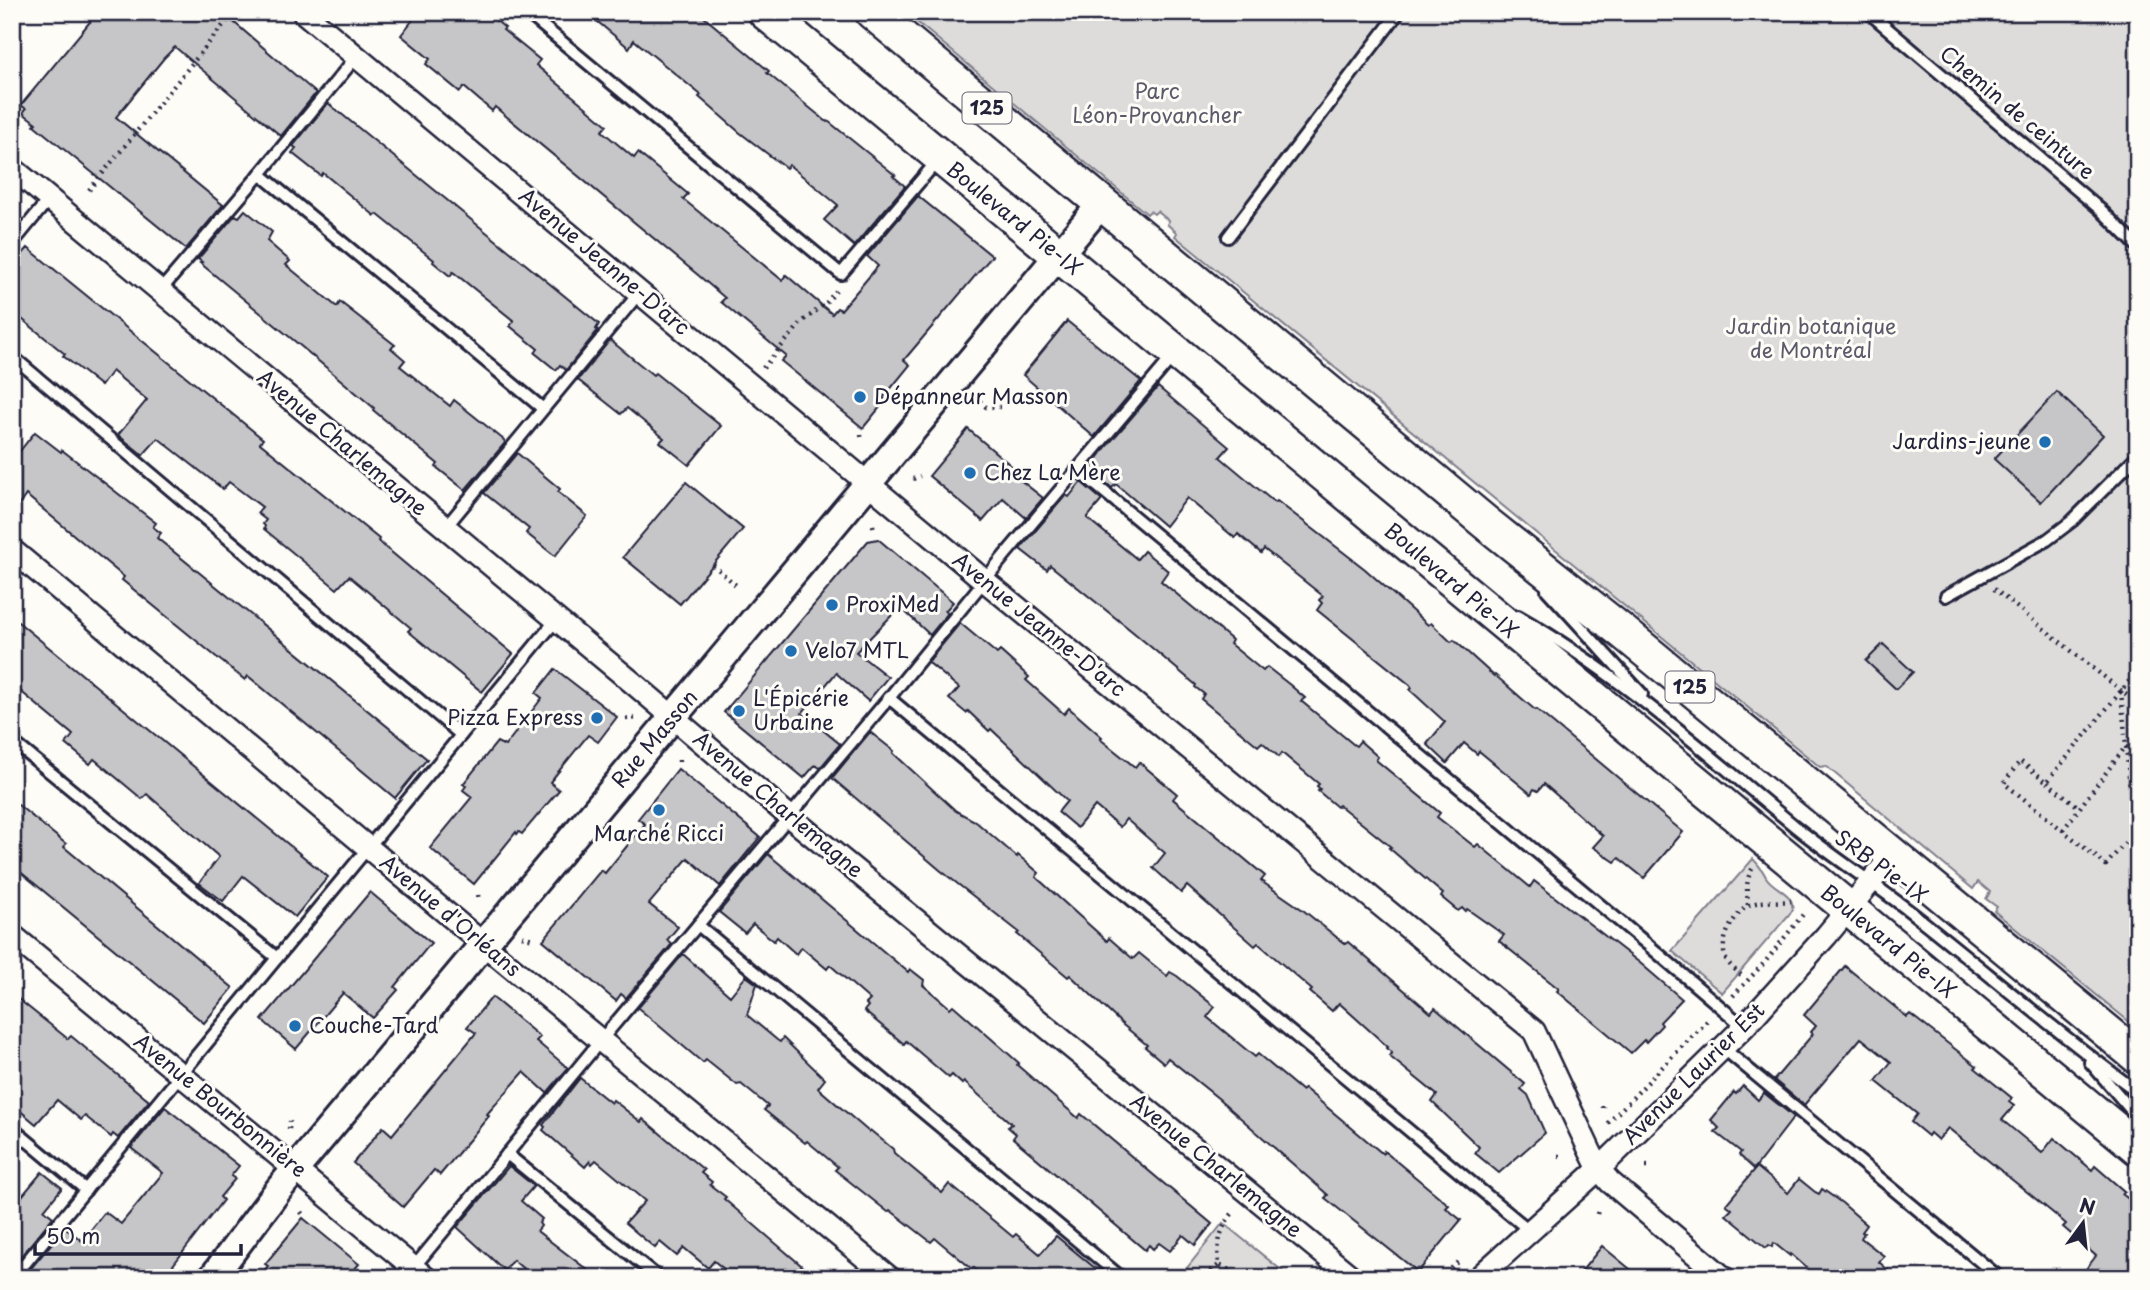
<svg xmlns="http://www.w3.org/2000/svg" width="2150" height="1290" font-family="'Playpen Sans',sans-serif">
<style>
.green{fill:#dddcdb;stroke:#807f8b;stroke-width:2}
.building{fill:#c6c6c8;stroke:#22223b;stroke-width:2}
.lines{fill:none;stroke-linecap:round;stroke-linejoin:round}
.service-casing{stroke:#22223b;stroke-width:16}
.minor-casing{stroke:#22223b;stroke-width:26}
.tertiary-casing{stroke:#22223b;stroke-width:32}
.primary-casing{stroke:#22223b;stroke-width:38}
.path{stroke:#22223b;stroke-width:4.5;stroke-dasharray:2 5;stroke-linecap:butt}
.service{stroke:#fdfcf7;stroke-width:10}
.minor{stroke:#fdfcf7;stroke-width:21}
.tertiary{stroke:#fdfcf7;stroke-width:26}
.primary{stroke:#fdfcf7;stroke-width:33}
.poi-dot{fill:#1f6fb2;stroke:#fdfcf7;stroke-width:2.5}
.labels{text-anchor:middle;stroke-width:6;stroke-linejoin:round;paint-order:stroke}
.shield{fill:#fdfcf7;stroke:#646373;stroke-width:2}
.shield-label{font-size:19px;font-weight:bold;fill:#22223b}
.park-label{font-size:21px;fill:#5a5a6b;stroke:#fdfcf7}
.street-label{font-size:21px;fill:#22223b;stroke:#fdfcf7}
.poi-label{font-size:21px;fill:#22223b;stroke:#fdfcf7;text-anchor:start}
</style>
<rect width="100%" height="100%" fill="#fdfcf7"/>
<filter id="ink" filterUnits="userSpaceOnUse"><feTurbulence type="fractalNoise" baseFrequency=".0143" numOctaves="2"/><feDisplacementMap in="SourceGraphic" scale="14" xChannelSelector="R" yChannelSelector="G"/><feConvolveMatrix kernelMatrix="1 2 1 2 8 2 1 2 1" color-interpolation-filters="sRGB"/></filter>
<g filter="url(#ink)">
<g class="green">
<path d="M905,12H2138V1029L1994,911L1997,907L1986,899L1990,892L1978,882L1973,889L1826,766L1820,767L1175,236L1177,233L1167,224L1169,221L1157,211L1154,214L1150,211L1147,214Z"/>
<path d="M1753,859C1760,866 1762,869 1766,877C1774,890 1796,893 1792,911L1722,993L1672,951Z"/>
<path d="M1223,1223L1291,1278H1179Z"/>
</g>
<g class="building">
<path d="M98,12H222L316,93L281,136L175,47L164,58L116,117L223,205L186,249L34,125L36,123L23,113L26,109L21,105Z"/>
<path d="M419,12H486L505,28L503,30L540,60L536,65L607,125L602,131L634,158L638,153L688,194L683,199L782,280L786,275L832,314L837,308L841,310L878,266L867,256L918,196L992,256L904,360L910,365L883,398L886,400L863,428L781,361L786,356L721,302L725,298L698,275L495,107L492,111L464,87L460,92L426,64L430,59L401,35Z"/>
<path d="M586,12H698L769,71L767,73L827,122L828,121L895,175L893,176L905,186L854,246L824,220L838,205L789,165L786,168L739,132L699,97L701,95L634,40L629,48Z"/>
<path d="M328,103L599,324L596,329L598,330L566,370L560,365L556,370L535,353L538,349L510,326L514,321L453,272L450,276L433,262L434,260L377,214L375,216L323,173L321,176L292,153L296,148L293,146Z"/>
<path d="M245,210L272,232L267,241L290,261L286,265L337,307L340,302L395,345L391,348L405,360L400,366L450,406L454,400L504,440L505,443L465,490L436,467L438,464L373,410L374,408L303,348L200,263L202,262L198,259L235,215L239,217Z"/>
<path d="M28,248L263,439L260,443L379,539L378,541L513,654L482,692L408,631L411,628L349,576L337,589L264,529L265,526L263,524L266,520L257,513L262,507L229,482L223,489L158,438L143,455L118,435L147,400L112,371L101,386L63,356L65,354L12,311V266Z"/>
<path d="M1067,321L1141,381L1094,437L1023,375Z"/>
<path d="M610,340L653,375L655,373L721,426L689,465L660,442L664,438L627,408L621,414L578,380Z"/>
<path d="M1158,387L1229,447L1220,457L1275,503L1277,501L1365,569L1428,625L1431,623L1451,642L1454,640L1494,676L1495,675L1535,710L1536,709L1683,832L1644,878L1619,858L1615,862L1593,847L1603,836L1544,784L1538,791L1534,789L1531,794L1479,751L1477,754L1464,743L1447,763L1427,744L1445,722L1410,690L1412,688L1410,685L1317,610L1322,603L1319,600L1323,596L1264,549L1261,553L1238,534L1235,538L1187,498L1165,526L1116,484L1112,488L1090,470L1106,447Z"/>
<path d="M2057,392L2103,435L2041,502L1994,459Z"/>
<path d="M968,429L1022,475L1019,479L1043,498L1026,518L1003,498L983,521L929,476Z"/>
<path d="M35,432L61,452L62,450L156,523L153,527L161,533L157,538L427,759L395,798L248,676L245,680L220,660L122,580L124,577L26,495L12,515V461Z"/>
<path d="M517,453L560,489L558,492L587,516L555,556L526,533L529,529L484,493Z"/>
<path d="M686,482L743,529L680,604L623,557Z"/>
<path d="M1081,482L1102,500L1087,518L1137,559L1144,551L1168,571L1161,581L1232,640L1230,644L1263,671L1267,667L1290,685L1305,698L1301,701L1353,744L1356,746L1360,741L1378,757L1376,760L1440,813L1437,817L1475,847L1478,844L1530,887L1534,881L1640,963L1682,999L1660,1022L1662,1025L1646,1042L1644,1040L1631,1053L1557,991L1559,989L1499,941L1504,935L1467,909L1465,911L1462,908L1458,911L1441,897L1443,894L1389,848L1391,847L1339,805L1337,807L1318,791L1320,789L1317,786L1319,784L1282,753L1279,757L1262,742L1258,746L1201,699L1204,694L1195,687L1196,685L1133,632L1050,565L1047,570L1020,549L1066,495L1069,497Z"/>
<path d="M878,539L953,602L945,611L948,613L930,635L900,607L856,652L888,677L868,701L836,673L802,713L840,744L820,768L815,765L804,778L724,712L868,541Z"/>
<path d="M12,617L328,877L295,917L243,876L223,901L199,883L219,857L147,794L142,799L94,759L90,764L66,744L73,735L12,684Z"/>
<path d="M960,623L997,654L1000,651L1029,677L1026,680L1064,714L1069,708L1102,737L1100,739L1135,767L1139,762L1177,794L1173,799L1265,876L1261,881L1303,910L1345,944L1348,942L1431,1013L1435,1008L1525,1084L1521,1089L1528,1095L1545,1133L1499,1173L1475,1153L1479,1147L1432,1102L1437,1095L1389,1056L1392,1053L1387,1048L1388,1047L1339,1003L1332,1011L1310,992L1312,990L1258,943L1255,946L1187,886L1181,893L1153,868L1165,853L1126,819L1120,827L1095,806L1077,828L1058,812L1067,801L991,729L989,731L968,711L966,713L949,699L959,688L928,662Z"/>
<path d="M1883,644L1913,672L1896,689L1866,661Z"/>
<path d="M555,669L617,717L598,742L588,735L550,782L559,790L522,834L519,832L517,834L516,832L474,884L430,848L472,797L463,790L466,786L463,784L497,742L505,746L542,698L536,693Z"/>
<path d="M870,732L894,751L893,753L956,811L975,821L1017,857L1018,855L1039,873L1036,877L1107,941L1109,938L1133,959L1139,953L1167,976L1170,972L1177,976L1215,1007L1207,1017L1255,1057L1258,1054L1302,1091L1304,1088L1383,1154L1384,1151L1449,1205L1446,1208L1461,1220L1418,1272L1325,1198L1328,1195L1219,1099L1168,1058L1164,1063L1145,1047L1147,1045L1123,1025L1070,975L1068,977L1017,934L1019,932L940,870L832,778Z"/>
<path d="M678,769L760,837L720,886L688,858L649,904L678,927L667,940L672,944L626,998L621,994L616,1001L543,940L601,870L605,873L645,824L638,819Z"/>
<path d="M12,800L66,844L64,847L233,988L204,1023L12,865Z"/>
<path d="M768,854L908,972L910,969L924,980L923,985L950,1008L953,1005L1019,1063L1017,1065L1078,1118L1081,1114L1212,1224L1195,1245L1183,1235L1170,1251L1159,1243L1153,1249L1149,1245L1145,1250L1013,1138L1016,1134L1008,1127L1012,1124L964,1082L962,1084L952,1075L949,1078L906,1041L904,1044L864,1011L868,1006L866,1004L870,1000L830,965L827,969L801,947L796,954L777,937L774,941L753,924L745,933L719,912Z"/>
<path d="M370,892L431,943L395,987L398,990L373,1018L343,993L296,1049L262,1020Z"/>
<path d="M683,954L730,996L746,976L757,984L747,1015L777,1040L780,1042L783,1038L825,1079L818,1088L869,1132L870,1130L893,1149L894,1153L942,1193L949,1184L1013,1237L1016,1234L1040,1254L1056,1236L1107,1278H986L973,1267L972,1269L935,1238L931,1242L890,1210L888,1212L835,1170L838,1167L807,1141L805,1143L764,1110L768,1106L741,1084L737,1085L706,1060L703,1063L638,1008Z"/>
<path d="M1845,966L1907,1017L1910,1014L1977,1066L1975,1068L2012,1098L2009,1102L2014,1106L2002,1120L2042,1153L2054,1138L2092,1170L2095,1166L2125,1192L2122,1194L2138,1206V1278H2097L2086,1269L2096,1256L2063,1227L2066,1224L2058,1217L1948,1128L1938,1140L1930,1133L1928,1136L1911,1122L1917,1114L1876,1081L1891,1062L1861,1038L1804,1105L1774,1080L1813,1034L1811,1032L1816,1026L1804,1015Z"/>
<path d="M12,994L68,1039L71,1036L149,1101L118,1138L113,1134L111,1137L85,1116L81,1120L57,1100L36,1124L12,1104Z"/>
<path d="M492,997L540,1037L536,1041L568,1068L547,1093L524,1072L487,1114L489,1116L440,1175L434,1170L403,1207L353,1163L383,1127L392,1135L476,1033L467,1027Z"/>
<path d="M580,1078L611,1103L613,1100L641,1122L643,1119L704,1170L701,1173L712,1182L710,1185L726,1197L724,1199L816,1278H735L714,1261L708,1268L684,1248L677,1256L660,1242L655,1248L625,1223L645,1201L596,1160L592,1164L590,1161L585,1167L543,1130L545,1127L543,1125Z"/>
<path d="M1743,1086L1758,1100L1764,1093L1794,1117L1754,1169L1739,1155L1741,1152L1715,1132L1719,1128L1711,1120L1734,1092L1736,1094Z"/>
<path d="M165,1107L239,1166L231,1176L235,1179L220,1197L223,1200L163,1278H23L65,1227L82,1241L105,1212L121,1224L144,1196L163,1173L131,1148Z"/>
<path d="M509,1166L534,1186L521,1201L542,1219L539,1223L541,1226L537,1231L598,1278H534L513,1260L504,1270L457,1227Z"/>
<path d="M1757,1167L1788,1193L1799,1179L1815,1192L1819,1194L1822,1189L1842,1203L1867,1225L1862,1232L1864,1233L1861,1238L1884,1256L1879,1262L1897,1278H1818L1791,1254L1790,1256L1774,1243L1772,1247L1769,1245L1766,1248L1726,1215L1732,1209L1726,1204Z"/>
<path d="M42,1172L62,1188L44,1210L53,1217L12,1267V1208Z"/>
<path d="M303,1218L359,1264L347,1278H258L268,1266L265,1264Z"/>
<path d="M1602,1246L1641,1278H1576Z"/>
</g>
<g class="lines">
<defs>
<g id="service">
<path d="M526,12L841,274L938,160"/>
<path d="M1868,12L2101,210L2138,247"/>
<path d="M260,174L542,408"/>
<path d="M1228,237L1399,12"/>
<path d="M12,244L49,199"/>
<path d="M160,291L260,174L356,57"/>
<path d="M12,356L461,735"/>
<path d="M1078,470L1647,944L1744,1027"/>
<path d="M445,528L640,292"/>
<path d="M1547,590L1642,694"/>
<path d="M1946,596L2047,540L2072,521L2138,455"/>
<path d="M1518,616C1620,674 1707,754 1797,828C1837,860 1881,888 1921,920C1993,977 2063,1038 2138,1092"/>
<path d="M889,698L1530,1231"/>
<path d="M12,741L277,958"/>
<path d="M698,925L1122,1278"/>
<path d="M1723,1048L2000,1278"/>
<path d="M2090,1062L2138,1118"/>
<path d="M12,1128L86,1190"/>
<path d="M507,1154L659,1278"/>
<path d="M13,1278L556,620"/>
<path d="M405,1278L601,1040L889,698L1005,555L1174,355"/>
</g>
<g id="minor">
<path d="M303,12L985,581L1534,1031L1590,1151L1599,1169L1610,1182L1724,1278"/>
<path d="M12,168L633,683L790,817L1353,1278"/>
<path d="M12,550L505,962L890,1278"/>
<path d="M12,935L426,1278"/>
<path d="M1478,1278L1599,1169L1744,1027L1826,936L1893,855"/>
</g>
<path id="tertiary" d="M212,1278L279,1189L1102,203"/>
<g id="primary">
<path d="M765,12L2138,1148"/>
<path d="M872,12L1486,523L1624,633L2138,1057"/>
</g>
</defs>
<use href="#service" class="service-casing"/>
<use href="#minor" class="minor-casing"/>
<use href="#tertiary" class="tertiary-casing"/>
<use href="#primary" class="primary-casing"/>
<g class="path">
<path d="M89,190L234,12"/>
<path d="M763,368L802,322L826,303L836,291"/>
<path d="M980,401L986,407H1000"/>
<path d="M861,435L862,441"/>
<path d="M913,479L920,476"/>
<path d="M873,525L874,530"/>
<path d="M713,565L737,586"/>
<path d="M1994,589L2138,704"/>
<path d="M2138,670L2047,782L2020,761L2004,783L2106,865L2134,832L2138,836"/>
<path d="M2121,691L2138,875"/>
<path d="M626,719L639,718"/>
<path d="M679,760V763"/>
<path d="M2047,782L2080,808"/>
<path d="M2063,830L2126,746L2138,755"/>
<path d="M478,895L479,901"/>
<path d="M1748,905C1747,890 1745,879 1754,866"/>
<path d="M522,936L533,939"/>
<path d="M1741,975C1736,971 1729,965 1726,959C1718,942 1733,915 1748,906C1760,899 1778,903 1791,901"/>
<path d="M1733,996L1765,962L1805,912"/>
<path d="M1603,1108V1105"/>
<path d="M1608,1123L1709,1019"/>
<path d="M289,1129L290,1121"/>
<path d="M1558,1156H1562"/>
<path d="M1646,1166H1649"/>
<path d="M301,1212L304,1216"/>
<path d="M1232,1214C1219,1230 1217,1245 1219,1265L1228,1269L1233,1278"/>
<path d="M1597,1214L1598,1210"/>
<path d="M1209,1278L1212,1270L1219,1265"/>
<path d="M1441,1278L1458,1262"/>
</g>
<use href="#service" class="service"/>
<use href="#minor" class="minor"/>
<use href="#tertiary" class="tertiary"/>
<use href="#primary" class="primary"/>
</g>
</g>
<g class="poi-dot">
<circle cx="860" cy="397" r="7"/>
<circle cx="2045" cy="442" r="7"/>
<circle cx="970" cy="473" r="7"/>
<circle cx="832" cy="605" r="7"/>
<circle cx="791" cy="651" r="7"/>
<circle cx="739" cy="711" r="7"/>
<circle cx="597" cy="718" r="7"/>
<circle cx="659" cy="810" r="7"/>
<circle cx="295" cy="1026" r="7"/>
</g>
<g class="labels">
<g class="shield">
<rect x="962.5" y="92.5" width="49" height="31" rx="5"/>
<rect x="1665.5" y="671.5" width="49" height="31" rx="5"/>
</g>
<g class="shield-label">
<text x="987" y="115">125</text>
<text x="1690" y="694">125</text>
</g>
<g class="park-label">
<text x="1157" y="99">Parc<tspan x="1157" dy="24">Léon-Provancher</tspan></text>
<text x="1811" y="334">Jardin botanique<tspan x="1811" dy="24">de Montréal</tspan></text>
</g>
<g class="street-label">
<text transform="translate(2017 113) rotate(40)" y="7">Chemin de ceinture</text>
<text transform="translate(1014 219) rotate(39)" y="7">Boulevard Pie-IX</text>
<text transform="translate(604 262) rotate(40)" y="7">Avenue Jeanne-D'arc</text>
<text transform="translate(342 443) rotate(40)" y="7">Avenue Charlemagne</text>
<text transform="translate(1451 581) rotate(40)" y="7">Boulevard Pie-IX</text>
<text transform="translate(1039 625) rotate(39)" y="7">Avenue Jeanne-D'arc</text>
<text transform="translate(655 739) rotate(-50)" y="7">Rue Masson</text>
<text transform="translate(778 805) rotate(40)" y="7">Avenue Charlemagne</text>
<text transform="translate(1881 867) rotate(36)" y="7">SRB Pie-IX</text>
<text transform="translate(450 916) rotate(40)" y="7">Avenue d'Orléans</text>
<text transform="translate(1888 942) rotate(39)" y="7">Boulevard Pie-IX</text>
<text transform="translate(1694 1074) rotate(-45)" y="7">Avenue Laurier Est</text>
<text transform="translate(220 1106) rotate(39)" y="7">Avenue Bourbonnière</text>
<text transform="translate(1216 1166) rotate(39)" y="7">Avenue Charlemagne</text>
</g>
<g class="poi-label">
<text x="874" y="404">Dépanneur Masson</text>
<text x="2031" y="449" text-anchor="end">Jardins-jeune</text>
<text x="984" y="480">Chez La Mère</text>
<text x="846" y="612">ProxiMed</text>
<text x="805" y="658">Velo7 MTL</text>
<text x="753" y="706">L'Épicérie<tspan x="753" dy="24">Urbaine</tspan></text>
<text x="583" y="725" text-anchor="end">Pizza Express</text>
<text x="659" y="841" text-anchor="middle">Marché Ricci</text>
<text x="309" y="1033">Couche-Tard</text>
</g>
</g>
<rect width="2150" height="1290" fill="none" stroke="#fdfcf7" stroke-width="42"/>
<rect x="21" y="21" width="2108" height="1248" fill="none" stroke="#22223b" stroke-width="2.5" filter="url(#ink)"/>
<g transform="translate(2083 1223) rotate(15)" stroke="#fdfcf7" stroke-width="5" paint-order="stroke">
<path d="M0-5L12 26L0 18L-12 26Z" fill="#22223b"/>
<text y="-10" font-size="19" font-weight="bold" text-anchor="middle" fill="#22223b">N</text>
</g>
<path d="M35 1244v10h206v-10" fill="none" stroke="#22223b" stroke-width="3.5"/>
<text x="46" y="1244" font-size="21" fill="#22223b" stroke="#fdfcf7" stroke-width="5" paint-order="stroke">50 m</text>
</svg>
